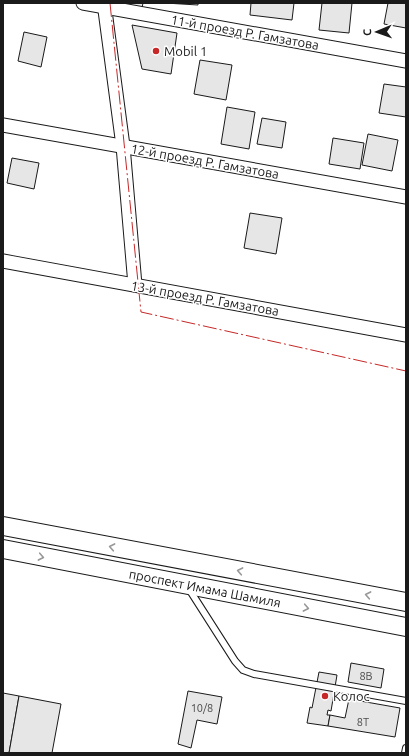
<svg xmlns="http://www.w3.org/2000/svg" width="409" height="756" font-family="Ubuntu,sans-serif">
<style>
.building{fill:#e6e6e6;stroke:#1a1a1a}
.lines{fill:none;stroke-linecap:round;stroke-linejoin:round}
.service-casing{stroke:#1a1a1a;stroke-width:8}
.minor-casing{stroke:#1a1a1a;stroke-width:15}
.secondary-casing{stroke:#1a1a1a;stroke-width:20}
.service{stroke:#fff;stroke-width:6}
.minor{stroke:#fff;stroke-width:13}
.secondary{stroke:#fff;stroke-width:18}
.power{stroke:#c62828;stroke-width:1;stroke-dasharray:14 3 2 3;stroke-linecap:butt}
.oneway{stroke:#989898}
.poi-dot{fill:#c62828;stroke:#fff;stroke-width:1.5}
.labels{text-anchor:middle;stroke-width:3;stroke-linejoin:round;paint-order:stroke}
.number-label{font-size:11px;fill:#4d4d4d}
.street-label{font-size:13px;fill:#1a1a1a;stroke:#fff}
.poi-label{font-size:13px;fill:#1a1a1a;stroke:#fff;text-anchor:start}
</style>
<rect width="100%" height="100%" fill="#fff"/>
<g class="building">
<path d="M121,3H143L142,8L121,6Z"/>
<path d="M165,3H198V5Z"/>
<path d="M251,3H294L292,20L250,15Z"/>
<path d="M322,3H352L349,33L319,30Z"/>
<path d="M388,3H406V28L384,24Z"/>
<path d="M132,25L177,33L171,74L142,69Z"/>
<path d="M24,32L47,37L41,67L18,61Z"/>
<path d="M200,60L232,65L226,100L194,94Z"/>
<path d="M384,84L406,87V117L379,113Z"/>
<path d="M227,107L255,112L249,149L221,144Z"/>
<path d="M262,118L286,122L282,148L257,144Z"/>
<path d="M368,134L398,140L392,171L362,165Z"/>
<path d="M333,138L364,143L360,169L329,164Z"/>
<path d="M12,158L39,163L34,189L7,183Z"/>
<path d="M250,213L282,218L276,254L244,248Z"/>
<path d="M351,663L384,669L381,688L348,682Z"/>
<path d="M319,672L337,675L331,711L328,710L327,715H330L328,726L307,723L310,707L312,708Z"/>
<path d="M188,691L222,697L217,724L197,720L191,748L178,744Z"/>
<path d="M3,693L19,696L9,753H3Z"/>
<path d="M19,696L61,704L52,753H9Z"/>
<path d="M349,699L400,708L395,737L328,726L330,715L345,718Z"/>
</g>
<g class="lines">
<defs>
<g id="service">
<path d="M189,589L235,661L243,670L254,674L406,701"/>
<path d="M405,753L406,748"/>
</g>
<g id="minor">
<path d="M83,3L406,61"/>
<path d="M104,3L123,146L135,285"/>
<path d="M3,125L406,197"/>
<path d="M3,261L406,335"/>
</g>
<g id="secondary">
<path d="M3,526L406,602"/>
<path d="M3,549L406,627"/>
</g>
</defs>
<use href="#service" class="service-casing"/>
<use href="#minor" class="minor-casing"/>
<use href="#secondary" class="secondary-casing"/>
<use href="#service" class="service"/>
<use href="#minor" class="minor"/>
<use href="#secondary" class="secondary"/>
<path class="power" d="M110,3L141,312L406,371"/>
</g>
<defs><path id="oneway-chevron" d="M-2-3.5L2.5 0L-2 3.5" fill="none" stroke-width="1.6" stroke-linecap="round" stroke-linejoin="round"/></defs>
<g class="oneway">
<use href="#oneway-chevron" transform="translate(112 547) rotate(-169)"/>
<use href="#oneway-chevron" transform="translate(41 557) rotate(11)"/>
<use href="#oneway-chevron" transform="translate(240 571) rotate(-169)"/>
<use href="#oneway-chevron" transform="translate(368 595) rotate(-169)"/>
<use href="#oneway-chevron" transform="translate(306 608) rotate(11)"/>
</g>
<g class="poi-dot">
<circle cx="156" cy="51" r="4"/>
<circle cx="325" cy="696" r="4"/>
</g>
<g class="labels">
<g class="number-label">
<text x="366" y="680">8В</text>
<text x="202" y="712">10/8</text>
<text x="363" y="726">8Т</text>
</g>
<g class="street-label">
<text transform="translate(245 32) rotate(10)" y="5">11-й проезд Р. Гамзатова</text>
<text transform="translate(205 161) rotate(10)" y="5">12-й проезд Р. Гамзатова</text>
<text transform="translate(205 298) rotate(10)" y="5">13-й проезд Р. Гамзатова</text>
<text transform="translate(205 588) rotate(11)" y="5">проспект Имама Шамиля</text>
</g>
<g class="poi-label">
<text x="164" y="56">Mobil 1</text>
<text x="333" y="701">Колос</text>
</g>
</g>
<rect width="409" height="756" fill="none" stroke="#1a1a1a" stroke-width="8"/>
<g transform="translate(377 32) rotate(268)" stroke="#ffffff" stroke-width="3" paint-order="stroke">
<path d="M0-3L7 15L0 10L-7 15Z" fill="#1a1a1a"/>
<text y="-6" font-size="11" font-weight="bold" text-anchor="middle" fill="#1a1a1a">С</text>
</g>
</svg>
